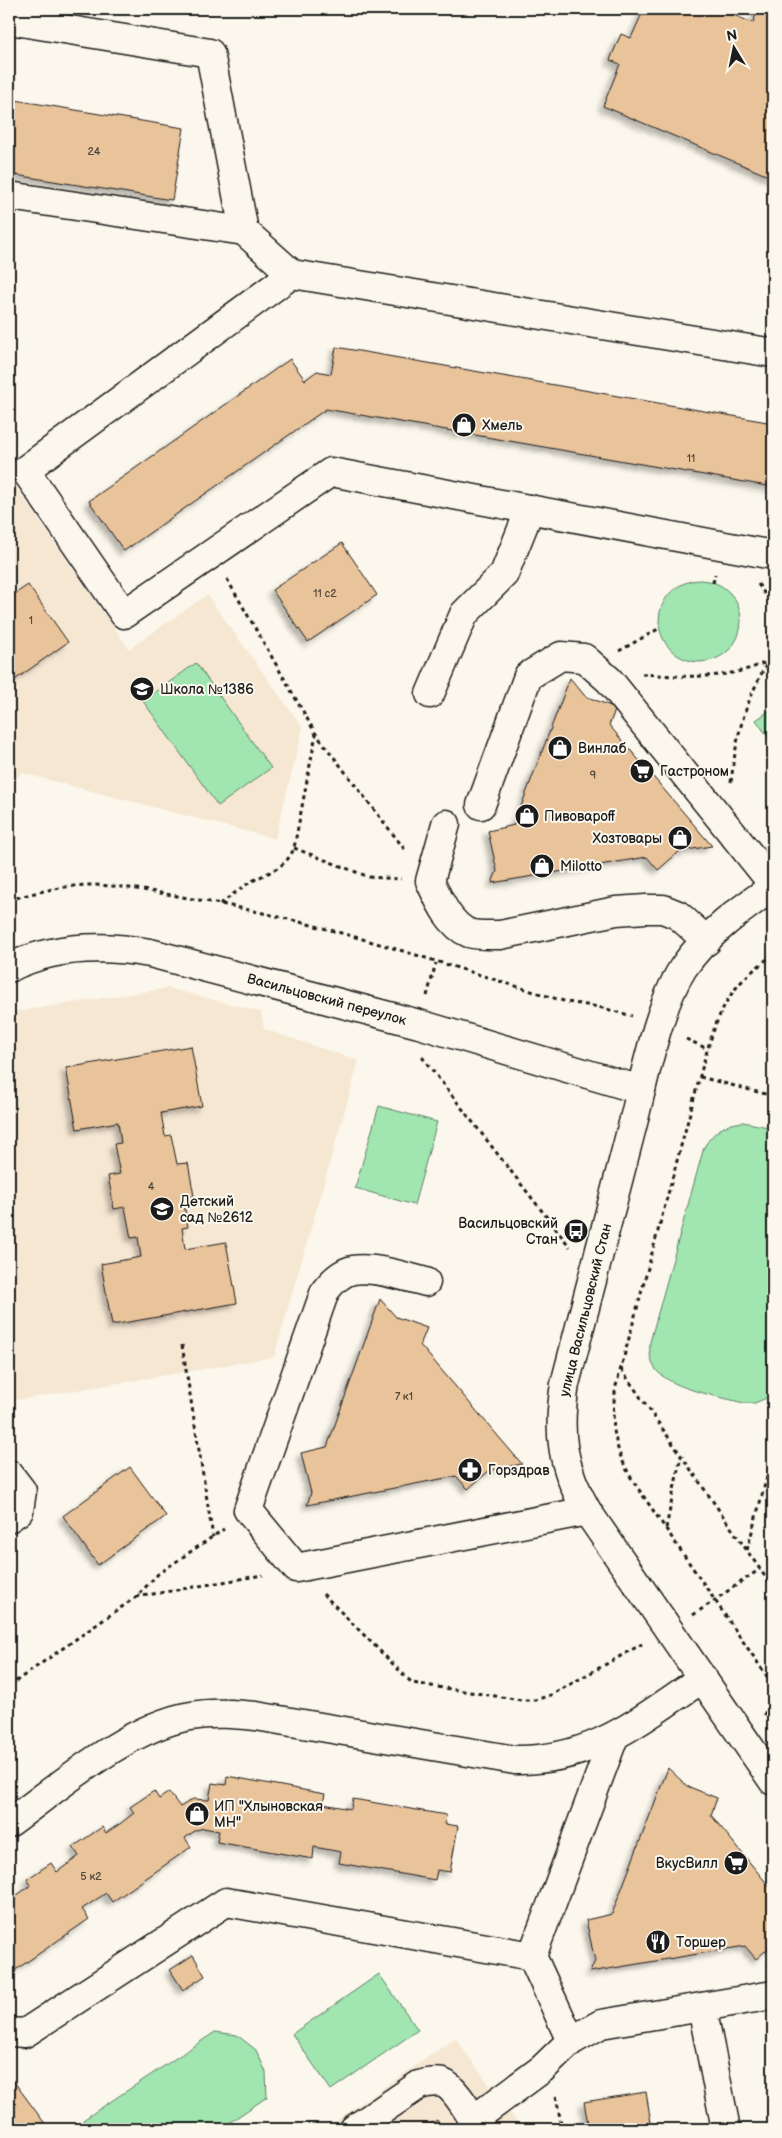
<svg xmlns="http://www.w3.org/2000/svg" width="782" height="2138" font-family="'Balsamiq Sans',sans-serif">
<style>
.built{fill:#f6e7d3}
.green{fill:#a1e5b1;stroke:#5e8066}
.building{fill:#e9c39a;stroke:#1c1c1c;filter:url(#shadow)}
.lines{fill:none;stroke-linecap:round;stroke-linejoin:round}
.minor-casing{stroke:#1c1c1c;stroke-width:31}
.path{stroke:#1c1c1c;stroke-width:3;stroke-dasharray:4 4;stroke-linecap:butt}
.minor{stroke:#fbf7ec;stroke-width:28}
.labels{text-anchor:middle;stroke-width:4;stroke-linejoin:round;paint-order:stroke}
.number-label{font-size:11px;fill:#4f463c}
.poi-label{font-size:14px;fill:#1c1c1c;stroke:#fbf7ec;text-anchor:start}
.street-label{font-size:14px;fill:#1c1c1c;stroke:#fbf7ec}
</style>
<defs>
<filter id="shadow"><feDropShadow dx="-4.5" dy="4.5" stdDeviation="2.5" flood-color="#0004"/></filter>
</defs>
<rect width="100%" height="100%" fill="#fbf7ec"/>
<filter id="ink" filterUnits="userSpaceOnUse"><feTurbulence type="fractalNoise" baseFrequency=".02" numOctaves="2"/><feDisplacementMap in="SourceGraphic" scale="10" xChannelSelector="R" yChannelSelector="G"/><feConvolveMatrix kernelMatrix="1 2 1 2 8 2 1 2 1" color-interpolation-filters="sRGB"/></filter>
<g filter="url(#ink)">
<g class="built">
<path d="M9,477L129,649L207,595L303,728L275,839L22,773L9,782Z"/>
<path d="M168,988L261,1012L264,1029L359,1061L274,1357L12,1401L9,1396V1015L14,1012Z"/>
<path d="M455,2038L522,2129H324Z"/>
</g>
<g class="green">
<circle cx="700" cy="621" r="41"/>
<path d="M196,663L271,768L218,806L143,701Z"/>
<path d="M773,708V744L756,720Z"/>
<path d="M379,1106L437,1122L414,1205L355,1188Z"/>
<path d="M743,1122L773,1128V1395L755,1403H743C719,1396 674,1390 657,1371C650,1363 649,1352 650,1342L704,1147C714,1131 724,1124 743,1122Z"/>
<path d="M379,1974L418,2030L331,2090L292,2034Z"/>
<path d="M215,2032L237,2035L256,2050L266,2072L267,2097L220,2129H84L83,2120Z"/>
</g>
<g class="building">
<path d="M644,9H719L753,23L758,9H773V178L603,106L620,64L610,60L621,34L631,38Z"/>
<path d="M9,99L184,128L172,200L9,174Z"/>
<path d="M336,347L773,423V487L326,409L124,551L89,501L290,359L305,380L317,371L331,374Z"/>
<path d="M342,543L377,595L308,642L272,590Z"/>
<path d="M28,585L68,642L9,684V598Z"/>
<path d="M570,678L585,696L616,708L609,725L712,846L680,851L658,870L647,857L492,883L497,871L488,831L514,825Z"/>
<path d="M191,1046L202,1106L161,1113L165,1136L171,1135L177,1164L188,1163L194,1196L183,1198L188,1227L182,1228L185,1249L226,1242L237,1303L112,1325L101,1264L141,1257L138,1237L131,1238L125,1207L114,1209L108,1176L120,1174L114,1144L121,1143L118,1122L77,1129L66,1068Z"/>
<path d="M380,1299L396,1317L427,1328L420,1345L522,1464L490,1470L468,1489L456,1476L307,1505L311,1493L301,1453L327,1447Z"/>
<path d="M130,1467L166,1516L98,1565L63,1516Z"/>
<path d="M668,1768L687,1786L717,1798L711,1815L773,1891V1944L756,1959L745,1946L590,1972L595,1961L586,1920L612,1914Z"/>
<path d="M227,1776L325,1794L323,1804L351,1809L353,1799L446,1815L445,1824L458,1826L450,1872L437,1870L435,1880L339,1863L341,1852L314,1847L313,1859L217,1842L219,1831L204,1828L196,1830L185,1838L191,1847L112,1902L106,1893L82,1909L89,1919L11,1973L9,1969V1901L31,1885L27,1879L51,1863L57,1872L79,1856L73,1847L102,1827L106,1833L121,1823L134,1813L130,1807L154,1791L159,1799L169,1792L180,1807L193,1799L209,1800L212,1783L226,1785Z"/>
<path d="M193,1955L205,1976L183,1990L170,1970Z"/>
<path d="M9,2075L49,2129H17L9,2118Z"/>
<path d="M646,2092L652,2129H589L584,2102Z"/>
<path d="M437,2120L443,2129H423Z"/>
</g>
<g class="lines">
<defs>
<g id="minor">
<path d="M9,20L210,53L244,231"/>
<path d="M9,196L244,231L292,274L773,353"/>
<path d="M292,274L25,470L124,614L331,472L773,555"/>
<path d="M430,694L464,614L504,574L530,509"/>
<path d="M481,805L528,676L561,656L584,658L609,680L773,884"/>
<path d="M446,824L430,881C438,898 449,925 469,933C479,936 490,935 500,935L616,911L646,909H663L678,915L707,941"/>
<path d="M773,887C741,909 705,935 683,968C658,1007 645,1076 633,1123C610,1210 588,1297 565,1384C557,1434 562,1467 587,1511L773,1781"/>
<path d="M9,968C52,946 103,945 150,953L419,1024L641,1090"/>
<path d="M426,1282C406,1277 372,1266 353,1270C341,1272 332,1282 325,1291L248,1510L296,1568L587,1511"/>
<path d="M9,1474L22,1491L19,1511L9,1518"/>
<path d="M9,1823C60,1786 129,1726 191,1716C213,1712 235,1714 256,1716L515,1760C595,1761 639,1720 703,1678"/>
<path d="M702,2007L726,2129"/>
<path d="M9,2032L25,2033L226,1902L532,1956"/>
<path d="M571,2041L532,1956L614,1737"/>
<path d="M473,2120L542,2069L571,2041L601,2024L773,1995"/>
<path d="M354,2129L419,2085C426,2083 435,2081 443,2083C456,2088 471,2117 479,2129"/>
</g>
</defs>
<use href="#minor" class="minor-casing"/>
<g class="path">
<path d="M227,579L316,734L406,851"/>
<path d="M713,583L715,574"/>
<path d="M758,584L773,606"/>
<path d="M619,651L660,628"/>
<path d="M642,674C684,677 735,681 773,658"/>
<path d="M731,782C737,733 744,704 769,660"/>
<path d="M294,848L369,877L401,879"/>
<path d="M9,900C36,892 65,885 94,885C130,886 164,894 199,900C324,922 445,965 567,1002L599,1007L632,1016"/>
<path d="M220,904C230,897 239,889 249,883C267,872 286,869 294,848L316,734"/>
<path d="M773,954C764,962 753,970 744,979C721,1002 713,1031 704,1061L616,1386C610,1424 613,1447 633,1481L773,1685"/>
<path d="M427,996L436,963"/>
<path d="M686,1039L708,1049"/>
<path d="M422,1057L570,1247"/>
<path d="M700,1077L773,1096"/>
<path d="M771,1096L773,1088"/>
<path d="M182,1345L213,1537"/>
<path d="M621,1369L773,1588"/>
<path d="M666,1528L681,1456"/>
<path d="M747,1550L773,1455"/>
<path d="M323,1594L412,1683L521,1700H535L551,1695L642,1644"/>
<path d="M136,1597L263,1575"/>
<path d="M693,1615L760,1569"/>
<path d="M9,1686L136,1597L158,1574L224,1529"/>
<path d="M764,1715L773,1696"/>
<path d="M556,2096L562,2129"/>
</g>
<use href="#minor" class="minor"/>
</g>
</g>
<defs>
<symbol id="shop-disc" viewBox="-11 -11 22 22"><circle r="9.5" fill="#1c1c1c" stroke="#fbf7ec"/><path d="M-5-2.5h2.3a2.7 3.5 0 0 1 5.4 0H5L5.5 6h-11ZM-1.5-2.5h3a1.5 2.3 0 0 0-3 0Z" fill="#fff"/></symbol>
<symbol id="school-disc" viewBox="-11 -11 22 22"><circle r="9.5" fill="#1c1c1c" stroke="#fbf7ec"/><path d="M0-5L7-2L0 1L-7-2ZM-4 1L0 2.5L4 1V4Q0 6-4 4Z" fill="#fff"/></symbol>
<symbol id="supermarket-disc" viewBox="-11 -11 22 22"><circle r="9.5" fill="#1c1c1c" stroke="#fbf7ec"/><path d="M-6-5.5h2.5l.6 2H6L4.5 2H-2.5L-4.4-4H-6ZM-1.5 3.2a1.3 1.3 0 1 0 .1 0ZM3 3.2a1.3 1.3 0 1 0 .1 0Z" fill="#fff"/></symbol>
<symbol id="bus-disc" viewBox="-11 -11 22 22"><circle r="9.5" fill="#1c1c1c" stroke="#fbf7ec"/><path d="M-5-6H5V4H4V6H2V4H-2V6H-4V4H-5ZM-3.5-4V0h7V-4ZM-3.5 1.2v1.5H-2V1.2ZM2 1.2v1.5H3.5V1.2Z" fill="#fff"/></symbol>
<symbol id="pharmacy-disc" viewBox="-11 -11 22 22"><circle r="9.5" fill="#1c1c1c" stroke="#fbf7ec"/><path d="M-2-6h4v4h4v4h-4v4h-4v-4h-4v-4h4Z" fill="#fff"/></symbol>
<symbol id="restaurant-disc" viewBox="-11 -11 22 22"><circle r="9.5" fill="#1c1c1c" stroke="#fbf7ec"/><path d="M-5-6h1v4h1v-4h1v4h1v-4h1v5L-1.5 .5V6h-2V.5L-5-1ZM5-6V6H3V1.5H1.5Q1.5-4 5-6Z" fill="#fff"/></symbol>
</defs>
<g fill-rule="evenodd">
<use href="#shop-disc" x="450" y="411" width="28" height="28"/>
<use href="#school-disc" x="128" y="675" width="28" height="28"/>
<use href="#shop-disc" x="546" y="734" width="28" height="28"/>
<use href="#supermarket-disc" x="628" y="757" width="28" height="28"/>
<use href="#shop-disc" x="513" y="802" width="28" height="28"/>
<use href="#shop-disc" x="666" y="824" width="28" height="28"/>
<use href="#shop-disc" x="528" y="852" width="28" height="28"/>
<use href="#school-disc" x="148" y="1195" width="28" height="28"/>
<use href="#bus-disc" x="562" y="1217" width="28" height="28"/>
<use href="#pharmacy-disc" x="456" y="1456" width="28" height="28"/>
<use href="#shop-disc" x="183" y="1800" width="28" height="28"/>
<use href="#supermarket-disc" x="722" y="1849" width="28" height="28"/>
<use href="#restaurant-disc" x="644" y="1928" width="28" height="28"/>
</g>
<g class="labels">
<g class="number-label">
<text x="94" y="155">24</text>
<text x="691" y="462">11</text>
<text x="325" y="597">11 с2</text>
<text x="31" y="624">1</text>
<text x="593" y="779">9</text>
<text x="151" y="1190">4</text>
<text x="404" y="1400">7 к1</text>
<text x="91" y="1880">5 к2</text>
</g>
<g class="poi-label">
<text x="482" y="430">Хмель</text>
<text x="160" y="694">Школа №1386</text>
<text x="578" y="753">Винлаб</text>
<text x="660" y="776">Гастроном</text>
<text x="544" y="821">Пивовароff</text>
<text x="662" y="843" text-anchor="end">Хозтовары</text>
<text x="560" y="871">Milotto</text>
<text x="180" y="1206">Детский<tspan x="180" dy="16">сад №2612</tspan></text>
<text x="558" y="1228" text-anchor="end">Васильцовский<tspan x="558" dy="16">Стан</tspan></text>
<text x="488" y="1475">Горздрав</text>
<text x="214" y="1811">ИП "Хлыновская<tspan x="214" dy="16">МН"</tspan></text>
<text x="718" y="1868" text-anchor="end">ВкусВилл</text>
<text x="676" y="1947">Торшер</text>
</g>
<g class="street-label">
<text transform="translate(327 999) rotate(15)" y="5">Васильцовский переулок</text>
<text transform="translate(585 1310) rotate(-76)" y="5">улица Васильцовский Стан</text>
</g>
</g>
<rect width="782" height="2138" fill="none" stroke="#fbf7ec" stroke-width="30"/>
<rect x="15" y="15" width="752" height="2108" fill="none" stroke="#1c1c1c" stroke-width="2" filter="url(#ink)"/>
<g transform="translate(734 48) rotate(350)" stroke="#fbf7ec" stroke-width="4" paint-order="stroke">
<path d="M0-4L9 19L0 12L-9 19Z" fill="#1c1c1c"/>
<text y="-8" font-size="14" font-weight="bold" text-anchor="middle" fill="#1c1c1c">N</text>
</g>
</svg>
